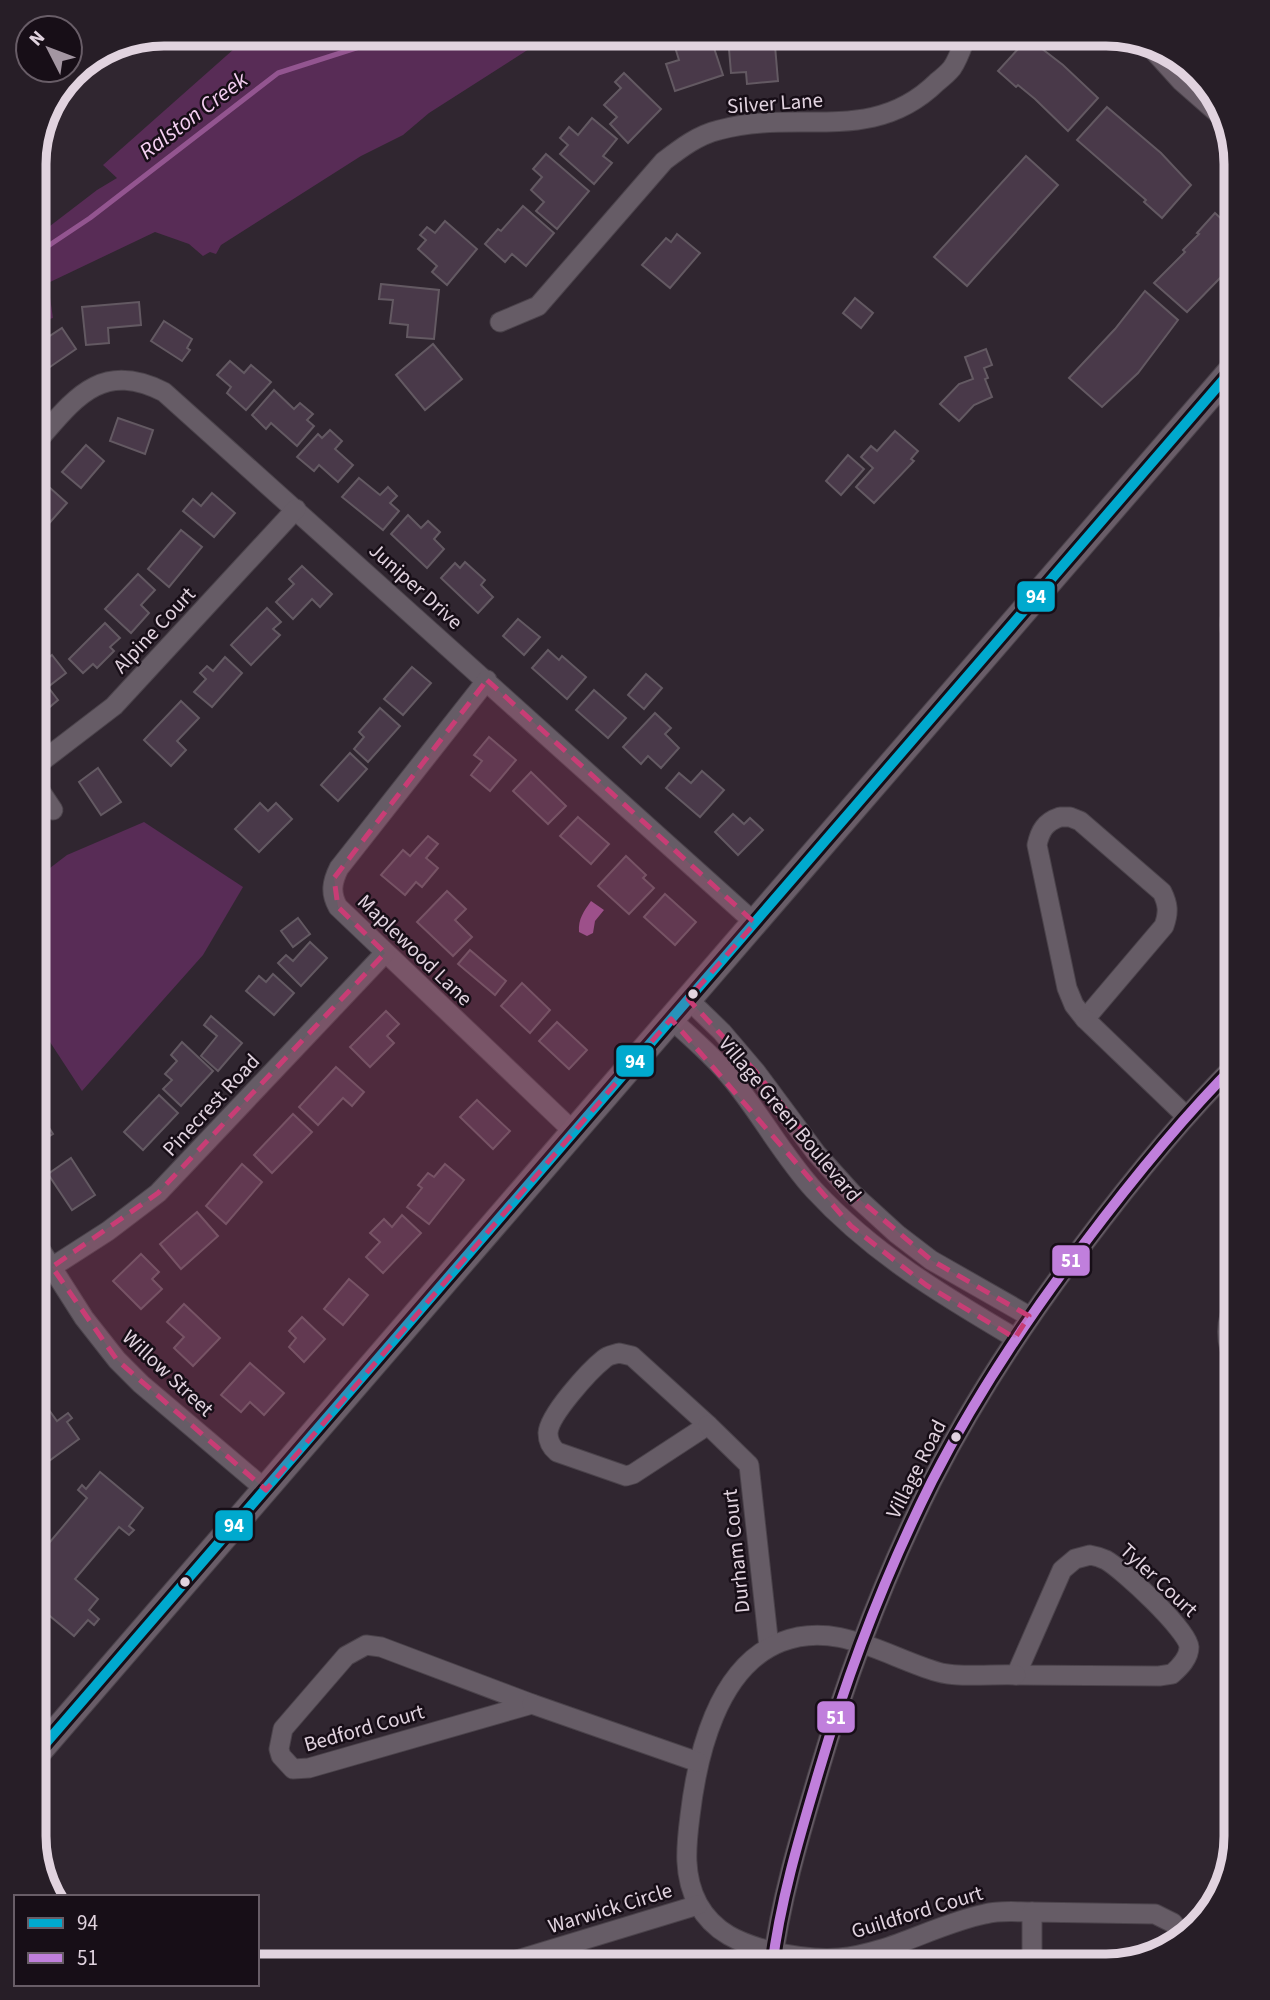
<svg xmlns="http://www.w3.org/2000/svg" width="1270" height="2000" font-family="'Source Sans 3',sans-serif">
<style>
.green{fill:#582c56}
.water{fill:#935590}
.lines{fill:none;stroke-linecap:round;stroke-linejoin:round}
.stream{stroke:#935590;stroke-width:5}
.building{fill:#493949;stroke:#635962;stroke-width:2}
.minor-casing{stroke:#4b434b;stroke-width:21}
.secondary-casing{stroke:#4b434b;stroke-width:28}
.minor{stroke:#665c66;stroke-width:19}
.secondary{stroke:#695d68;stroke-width:26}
.bus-1-casing{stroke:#170e17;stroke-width:16}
.bus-2-casing{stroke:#170e17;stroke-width:16}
.bus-1{stroke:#00a9ce;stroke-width:10}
.bus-2{stroke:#c07fdc;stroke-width:10}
.marked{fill:#c83d75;fill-opacity:0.2;stroke:#c83d75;stroke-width:5;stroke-dasharray:14 9;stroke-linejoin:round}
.bus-dot{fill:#e1d3df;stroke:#170e17;stroke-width:2.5}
.labels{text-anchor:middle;stroke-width:5;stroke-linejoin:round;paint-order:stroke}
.street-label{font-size:21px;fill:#e1d3df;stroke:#170e17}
.water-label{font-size:23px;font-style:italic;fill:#f5d0f2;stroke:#170e17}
.rim{fill:none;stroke:#e1d3df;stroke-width:9}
.line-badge{stroke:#170e17;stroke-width:2.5}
.badge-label{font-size:19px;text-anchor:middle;font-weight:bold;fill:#fff}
</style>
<rect width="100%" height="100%" fill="#302630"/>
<g class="green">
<path d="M252,33H554L429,113L403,135L361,156L221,245L216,254L210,252L203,256L189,244L155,232L48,283L53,318L33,324V239L97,190L117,178L103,165Z"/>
<path d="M144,822L243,887L203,955L82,1091L33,1016V881L67,855Z"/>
</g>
<path class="water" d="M591,901L604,910L595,921L593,933L587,936L579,932C578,919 584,911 591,901Z"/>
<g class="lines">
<path class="stream" d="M33,256L90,218L278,73L381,40L390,33"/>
</g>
<g class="building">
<path d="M695,33H709L723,75L675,91L666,64L679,60L674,44L696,37Z"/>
<path d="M774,34L778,81L747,84L746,72L731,73L728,37Z"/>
<path d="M1028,38L1063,65L1098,98L1068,131L1035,99L1018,85L1016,87L998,71Z"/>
<path d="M624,73L661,109L628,143L610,124L617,117L604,105L621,88L615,82Z"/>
<path d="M1107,107L1161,153L1191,185L1162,218L1144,202L1146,200L1077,140Z"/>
<path d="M592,118L617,139L603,156L612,163L594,184L560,154L568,145L560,138L569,127L578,135Z"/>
<path d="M546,154L589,191L557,229L536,211L544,202L531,190L542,177L533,169Z"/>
<path d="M1026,156L1058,185L967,286L934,257Z"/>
<path d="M523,206L554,233L526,266L512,254L505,262L485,244L498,229L501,231Z"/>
<path d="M1215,213L1237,233V257L1221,277L1187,312L1154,283L1185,252L1183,250L1199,234L1197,233Z"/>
<path d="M445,221L477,249L447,285L432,272L437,266L418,249L426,240L420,235L427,227L435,233Z"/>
<path d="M677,234L700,253L670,288L642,265L666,238L671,242Z"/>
<path d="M381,284L439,290L434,339L407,337L408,325L390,323L393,300L379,299Z"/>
<path d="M1145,291L1178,320L1138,373L1102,407L1069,378L1115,329Z"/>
<path d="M855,298L873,313L861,328L843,313Z"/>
<path d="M139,302L141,325L108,328L109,343L86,345L82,307Z"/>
<path d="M164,321L192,339L187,348L190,350L182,361L151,341Z"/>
<path d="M62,328L76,349L34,378L33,347Z"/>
<path d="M433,344L462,379L425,410L396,375Z"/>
<path d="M986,349L992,365L984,368L988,378L985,379L992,397L974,405L959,421L940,404L959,384L973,379L965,357Z"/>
<path d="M230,361L244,373L251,365L271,382L246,410L227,393L231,387L217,375Z"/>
<path d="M274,390L294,409L300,403L313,414L307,420L314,426L297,446L271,423L266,429L252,415Z"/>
<path d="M118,418L153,430L145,454L110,441Z"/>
<path d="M330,430L342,441L335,449L353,465L338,482L319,465L314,471L297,457L318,434L322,438Z"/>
<path d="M895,431L918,451L911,459L914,461L874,503L856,487L873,468L861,457L871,446L877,451Z"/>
<path d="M86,445L104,461L81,488L62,472Z"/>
<path d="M848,455L864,469L841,495L826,481Z"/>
<path d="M359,478L380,495L388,487L397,496L390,503L399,511L383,530L342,497Z"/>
<path d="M49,487L67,503L45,528L33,518V505Z"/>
<path d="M212,493L235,513L214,537L183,511L193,499L201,506Z"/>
<path d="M408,515L421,528L428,521L440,532L434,539L444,549L427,568L391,534Z"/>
<path d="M181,530L202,547L169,587L148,569Z"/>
<path d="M465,562L485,580L481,585L493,597L478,613L441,578L455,563L460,568Z"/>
<path d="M302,566L332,594L320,607L312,599L293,619L276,602L294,584L289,579Z"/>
<path d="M138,574L155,590L141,605L149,613L131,633L105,609Z"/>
<path d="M267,608L281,622L273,629L280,635L251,665L231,645Z"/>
<path d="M518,619L540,637L524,655L503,636Z"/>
<path d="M105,623L120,638L110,647L114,651L97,668L93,664L83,673L69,659Z"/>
<path d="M548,650L559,660L562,656L586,677L567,699L532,668Z"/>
<path d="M52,655L66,673L48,687L58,700L39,716L33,709V670Z"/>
<path d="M225,657L242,673L212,707L194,692L206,679L200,673L207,666L213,671Z"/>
<path d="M412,667L431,683L403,715L384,699Z"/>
<path d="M646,674L662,688L644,709L628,695Z"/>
<path d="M594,690L626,718L608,738L576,710Z"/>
<path d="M181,701L199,718L177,741L186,750L171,766L144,740Z"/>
<path d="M380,708L400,726L368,762L354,749L364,737L359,732Z"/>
<path d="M655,713L671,728L665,734L679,748L661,768L648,756L641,764L623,747Z"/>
<path d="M489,737L516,760L490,791L471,775L482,761L474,755Z"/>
<path d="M350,753L367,769L338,801L321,785Z"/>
<path d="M98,768L121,802L101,815L79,782Z"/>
<path d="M702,771L724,790L700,817L666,788L679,773L691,783Z"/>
<path d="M531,772L566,806L548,824L513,791Z"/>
<path d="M260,803L268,811L276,803L292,819L259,852L235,829Z"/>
<path d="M36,814L44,826L33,833V816Z"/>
<path d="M733,814L744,824L750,818L763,830L738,855L715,832Z"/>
<path d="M578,817L609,844L591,864L560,836Z"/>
<path d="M428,836L438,844L426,858L438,868L422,887L416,882L405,895L381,875L403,850L410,856Z"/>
<path d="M626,856L646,875L643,878L654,888L629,914L598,886Z"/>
<path d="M447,891L466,909L455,920L472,937L453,956L417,922Z"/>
<path d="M665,894L696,922L675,945L644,917Z"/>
<path d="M298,918L310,934L293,947L281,931Z"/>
<path d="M310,942L327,958L301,986L278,963L286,955L293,961Z"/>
<path d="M470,950L506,981L495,995L458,964Z"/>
<path d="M273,974L294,993L274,1015L246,991L259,976L266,982Z"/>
<path d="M522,983L550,1010L530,1033L501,1006Z"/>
<path d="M386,1011L399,1024L387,1036L394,1043L370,1067L350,1047Z"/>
<path d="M211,1016L242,1043L218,1071L201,1056L217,1036L204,1025Z"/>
<path d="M557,1022L587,1050L569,1069L539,1041Z"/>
<path d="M182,1042L213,1071L181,1106L163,1089L172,1080L165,1074L177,1061L171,1055Z"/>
<path d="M336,1067L364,1092L352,1106L343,1098L318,1125L299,1107Z"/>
<path d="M159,1095L178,1113L143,1150L124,1132Z"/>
<path d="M477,1100L510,1131L493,1149L460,1117Z"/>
<path d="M33,1103L53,1134L33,1146Z"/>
<path d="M293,1114L312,1132L272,1173L254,1155Z"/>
<path d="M71,1158L95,1195L72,1210L48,1174Z"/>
<path d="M242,1164L262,1182L226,1224L206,1206Z"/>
<path d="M445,1164L464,1180L429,1224L407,1207L422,1188L418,1185L428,1173L434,1177Z"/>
<path d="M197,1212L218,1236L181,1269L160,1244Z"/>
<path d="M402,1215L421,1233L383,1273L366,1257L380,1242L370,1233L384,1219L392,1227Z"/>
<path d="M141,1254L159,1272L152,1279L162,1289L141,1309L113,1281Z"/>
<path d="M349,1279L368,1295L343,1325L324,1309Z"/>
<path d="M184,1304L220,1338L193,1366L174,1348L184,1337L167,1322Z"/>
<path d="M302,1317L325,1339L304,1362L289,1347L296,1338L289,1331Z"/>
<path d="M40,1319L45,1325L34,1334L43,1346L33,1353V1321L35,1323Z"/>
<path d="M250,1363L284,1393L264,1415L250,1402L241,1412L221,1395Z"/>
<path d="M33,1388L57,1421L68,1413L72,1418L67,1422L79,1439L34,1472Z"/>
<path d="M100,1472L143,1508L129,1526L134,1530L129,1535L119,1527L75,1579L98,1599L89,1610L99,1619L94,1625L88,1620L74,1636L33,1602V1562L87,1498L78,1490L82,1485L86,1489Z"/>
</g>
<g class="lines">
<defs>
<g id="minor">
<path d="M70,75L82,64"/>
<path d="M500,322L538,306L664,161C681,148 698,135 719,130C797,108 872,146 937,82C942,78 948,73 952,68C959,58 963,44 967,34"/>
<path d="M33,446C73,401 99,359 164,392L755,923"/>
<path d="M1237,646C1226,631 1228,616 1237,600"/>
<path d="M487,680L339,868C332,882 330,893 338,907L574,1132"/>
<path d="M33,768L114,706L296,509"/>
<path d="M33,780L53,810"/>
<path d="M1060,817H1070L1080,821L1162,892C1168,904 1169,912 1164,926L1085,1019L1074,1005L1067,988L1037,845C1040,831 1045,822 1060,817Z"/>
<path d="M688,999L722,1032L756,1072L816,1153L852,1193L897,1234L931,1260L1029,1316"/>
<path d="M671,1019C693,1039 717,1060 735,1083C763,1118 784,1157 814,1190C872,1253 942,1295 1015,1338"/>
<path d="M1085,1019L1186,1116"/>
<path d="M33,1238L84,1318L117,1360L141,1384L266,1490"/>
<path d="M52,1267L108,1231L158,1193L385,953"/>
<path d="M619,1353L632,1356L708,1425L633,1474L626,1476L557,1452C551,1447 548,1441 548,1433C549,1415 589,1371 604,1359C608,1355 613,1355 619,1353Z"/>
<path d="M1237,1363C1224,1346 1225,1318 1237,1300"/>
<path d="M708,1425L749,1465L769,1647"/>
<path d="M1090,1555C1096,1556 1100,1557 1106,1560C1122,1569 1188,1630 1189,1647C1189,1658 1180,1667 1172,1674L1159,1676L1016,1675L1062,1570L1075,1559Z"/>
<path d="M366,1645L381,1647L532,1704L309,1768L293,1769L281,1756L279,1749L283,1729L346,1656Z"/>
<path d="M1016,1675C994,1674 958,1678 938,1672C886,1657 837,1620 781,1642C717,1667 697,1756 690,1816C686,1847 683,1876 698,1904C714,1933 740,1943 770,1951C792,1956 816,1960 839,1958C889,1954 936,1924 985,1914C1000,1910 1017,1912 1032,1912"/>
<path d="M532,1704L698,1762"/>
<path d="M494,1967L698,1905"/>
<path d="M772,1967C780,1901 800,1835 819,1771C848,1672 886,1573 932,1481C975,1397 1026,1320 1083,1245C1131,1181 1180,1120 1237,1063"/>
<path d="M1032,1967V1912L1155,1914L1173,1923L1183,1937"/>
</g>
<g id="secondary">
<path d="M1155,47L1184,79L1225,115"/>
<path d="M33,1758L1237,364"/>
</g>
</defs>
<use href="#minor" class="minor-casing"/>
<use href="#secondary" class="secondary-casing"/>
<use href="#minor" class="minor"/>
<use href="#secondary" class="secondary"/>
<defs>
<path id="bus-1" d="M33,1758L1237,364"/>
<path id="bus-2" d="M772,1967C780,1901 800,1835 819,1771C848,1672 886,1573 932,1481C975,1397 1026,1320 1083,1245C1131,1181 1180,1120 1237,1063"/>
</defs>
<use href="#bus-1" class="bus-1-casing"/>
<use href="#bus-2" class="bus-2-casing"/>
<use href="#bus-1" class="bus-1"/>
<use href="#bus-2" class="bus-2"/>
</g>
<path class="marked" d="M487,680L755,923L688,999L756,1072L852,1193L931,1260L1029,1316L1015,1338L926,1285L851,1226L671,1019L266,1490L117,1360L52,1267L158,1193L385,953L338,907L334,878Z"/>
<g class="bus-dot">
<circle cx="693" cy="994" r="6"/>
<circle cx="956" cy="1437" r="6"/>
<circle cx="185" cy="1582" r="6"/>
</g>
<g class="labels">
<g class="street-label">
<text transform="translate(775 103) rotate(-4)" y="7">Silver Lane</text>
<text transform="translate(416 586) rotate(42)" y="7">Juniper Drive</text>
<text transform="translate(154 630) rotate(-47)" y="7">Alpine Court</text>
<text transform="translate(415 950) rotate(44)" y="7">Maplewood Lane</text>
<text transform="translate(211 1105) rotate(-47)" y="7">Pinecrest Road</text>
<text transform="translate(790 1119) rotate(50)" y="7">Village Green Boulevard</text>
<text transform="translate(168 1373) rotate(43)" y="7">Willow Street</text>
<text transform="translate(916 1469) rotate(-63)" y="7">Village Road</text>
<text transform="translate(736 1551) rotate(-96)" y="7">Durham Court</text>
<text transform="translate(1159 1580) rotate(43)" y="7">Tyler Court</text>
<text transform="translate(364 1728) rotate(-16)" y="7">Bedford Court</text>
<text transform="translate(610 1908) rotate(-17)" y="7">Warwick Circle</text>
<text transform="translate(917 1912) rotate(-17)" y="7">Guildford Court</text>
</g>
<g class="water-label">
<text transform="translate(193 115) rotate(-37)" y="8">Ralston Creek</text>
</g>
</g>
<path d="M0 0H1270V2000H0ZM164 46H1106A118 118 0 0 1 1224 164V1836A118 118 0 0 1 1106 1954H164A118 118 0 0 1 46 1836V164A118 118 0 0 1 164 46Z" fill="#271e27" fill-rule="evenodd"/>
<path class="rim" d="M164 46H1106A118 118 0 0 1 1224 164V1836A118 118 0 0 1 1106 1954H164A118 118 0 0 1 46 1836V164A118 118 0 0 1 164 46Z"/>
<g class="line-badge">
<rect x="1016" y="580" width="40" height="33" rx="7" fill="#00a9ce"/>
<rect x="615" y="1044" width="40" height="34" rx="7" fill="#00a9ce"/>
<rect x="1051" y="1244" width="40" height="33" rx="7" fill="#c07fdc"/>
<rect x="214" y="1509" width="40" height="33" rx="7" fill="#00a9ce"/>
<rect x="816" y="1700" width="40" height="34" rx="7" fill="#c07fdc"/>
</g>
<g class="badge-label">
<text x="1036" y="603">94</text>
<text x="635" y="1068">94</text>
<text x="1071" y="1267">51</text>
<text x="234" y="1532">94</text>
<text x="836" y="1724">51</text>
</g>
<rect x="14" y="1895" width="245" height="91" fill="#170e17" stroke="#685d67" stroke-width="2"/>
<rect x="28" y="1918" width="35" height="10" fill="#00a9ce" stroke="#685d67" stroke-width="2"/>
<text x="77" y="1930" font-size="21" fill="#e1d3df">94</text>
<rect x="28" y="1953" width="35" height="10" fill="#c07fdc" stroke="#685d67" stroke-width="2"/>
<text x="77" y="1965" font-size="21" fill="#e1d3df">51</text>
<g transform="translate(49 49) rotate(312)"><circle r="33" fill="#170e17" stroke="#685d67" stroke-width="2"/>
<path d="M0-5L12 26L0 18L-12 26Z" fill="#a396a2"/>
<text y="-10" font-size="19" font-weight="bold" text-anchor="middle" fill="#e1d3df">N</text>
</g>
</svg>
